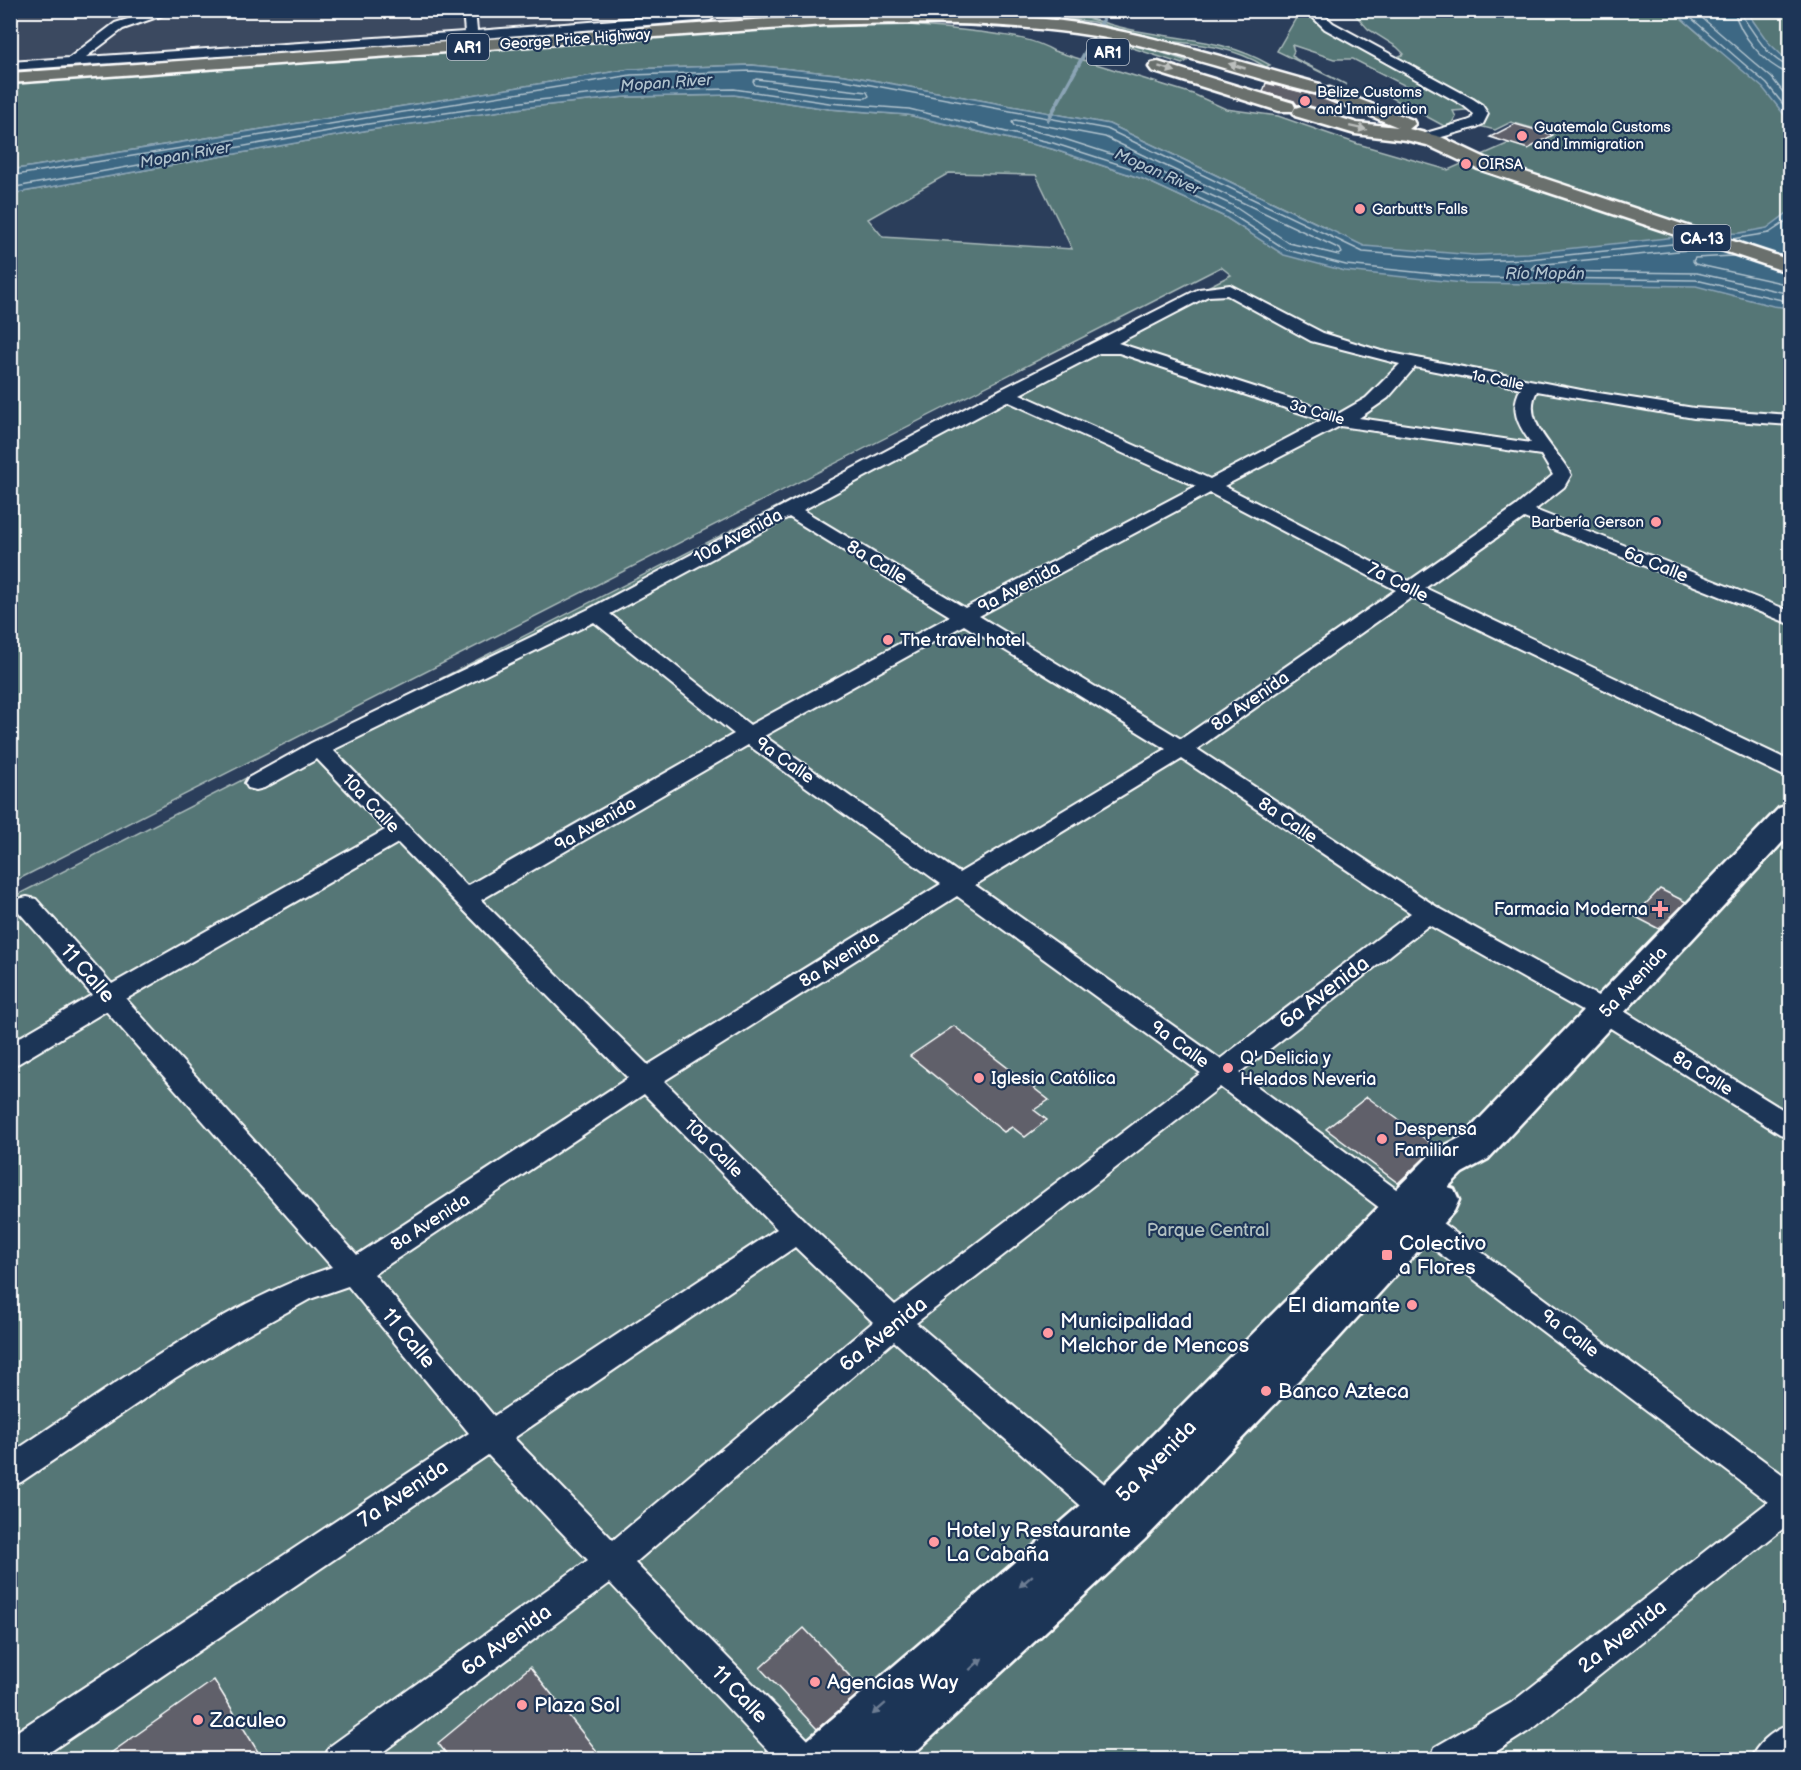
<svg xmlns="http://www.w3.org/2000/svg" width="1801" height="1770" font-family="'Balsamiq Sans',sans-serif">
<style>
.built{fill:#3b4860}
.green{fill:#547676;stroke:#aababa;stroke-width:1.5;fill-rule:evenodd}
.water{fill:#3d6884;stroke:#8ba4b5;stroke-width:1.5}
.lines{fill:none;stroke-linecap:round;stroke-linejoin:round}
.shore{stroke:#b1c3ce;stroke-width:1.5}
.stream{stroke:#8ba4b5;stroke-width:4}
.building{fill:#61606b;stroke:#fff;stroke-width:1.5}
.street-casing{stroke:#fff;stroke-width:4}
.secondary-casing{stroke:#fff;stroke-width:5}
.highway-casing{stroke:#fff;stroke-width:5}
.street{fill:#1d3557;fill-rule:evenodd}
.secondary{fill:#1d3557;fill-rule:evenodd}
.highway{fill:#6b706d;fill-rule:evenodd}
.oneway{fill:#bcbfbd}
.oneway2{fill:#6c7c92}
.poi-dot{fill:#ff9aa2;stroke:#1d3557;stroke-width:2}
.labels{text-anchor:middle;stroke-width:4.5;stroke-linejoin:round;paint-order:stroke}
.far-street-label{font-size:15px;fill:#fff;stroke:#1d3557}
.far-poi-label{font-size:15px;fill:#fff;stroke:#1d3557;text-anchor:start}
.shield{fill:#1d3557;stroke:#bbc2cd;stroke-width:1.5}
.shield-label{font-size:16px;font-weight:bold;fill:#fff}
.far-water-label{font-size:16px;font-style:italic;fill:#b1c3ce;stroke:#1d3557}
.street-label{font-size:18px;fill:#fff;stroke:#1d3557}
.poi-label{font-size:18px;fill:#fff;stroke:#1d3557;text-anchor:start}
.park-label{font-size:18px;fill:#b2c1c1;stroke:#1d3557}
.near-street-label{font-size:21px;fill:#fff;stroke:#1d3557}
.near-poi-label{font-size:21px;fill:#fff;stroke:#1d3557;text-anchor:start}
</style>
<rect width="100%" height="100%" fill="#2b3e5b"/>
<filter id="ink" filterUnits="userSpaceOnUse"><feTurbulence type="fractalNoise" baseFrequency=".0167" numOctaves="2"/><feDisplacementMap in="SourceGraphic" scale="12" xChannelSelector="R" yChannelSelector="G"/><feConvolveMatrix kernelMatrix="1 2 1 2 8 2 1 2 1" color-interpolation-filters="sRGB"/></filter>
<g filter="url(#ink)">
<path class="built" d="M11,11H842V16L11,73Z"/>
<g class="green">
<path d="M944,10L974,13L843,15C890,26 939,26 987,33C1011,36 1034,39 1054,51L1193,94L1226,109L1278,116L1358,144L1448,170L1539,130L1511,122L1495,130L1479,126V109L1453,111L1456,117L1454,121L1446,127L1383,93L1406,86L1353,59H1334L1292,45L1294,51L1292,55L1296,59L1347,85L1277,51L1296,18L1271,11H1307L1342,39L1366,50L1395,58L1404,54L1397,47L1368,29L1352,11H1673L1719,51L1761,33L1746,11H1790V1759H11V898L1231,275L1221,267L11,883V194L369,130L530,107L625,97L734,95L829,109L908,115L1052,149L1143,179L1225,217L1278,251L1325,227L1109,124L845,75L752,65L630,69L11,170V73L842,16V11ZM949,173L1036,175L1072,249L883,237L868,219Z"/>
<path d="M1057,13C1082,14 1104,24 1128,29C1178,40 1224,38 1270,65L1266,67C1222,40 1178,44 1131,37L1130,33L1094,22L1036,15Z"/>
<path d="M1092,35L1142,46L1187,61L1182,64Z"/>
</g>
<g class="water">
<path d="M1673,11H1746L1768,42L1790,63V122L1763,88Z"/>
<path d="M752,65L845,75L1109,124L1364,246L1474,255L1528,253L1704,234L1740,233L1767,228L1790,211V308L1773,306L1696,286L1463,283L1345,271L1284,255L1225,217L1143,179L1052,149L908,115L829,109L734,95L625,97L530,107L369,130L11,194V170L630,69Z"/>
</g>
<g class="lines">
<g class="shore">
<path d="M1682,10L1767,84L1790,113"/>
<path d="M1693,10L1772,78L1790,101"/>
<path d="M1734,10C1740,35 1765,66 1790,74"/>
<path d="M1741,10L1742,16C1755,34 1768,59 1790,67"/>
<path d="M756,79L867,92L869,96L866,98L830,96L755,85L753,81Z"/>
<path d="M1015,120L1105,137L1340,249L1342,253L1339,255L1289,243L1232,205L1148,166L1055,136L1014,126L1012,122Z"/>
<path d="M10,176L631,75L752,71L844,80L1107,129L1363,252L1474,261L1529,259L1691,242"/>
<path d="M10,188L368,124L529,101L624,91L734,89L829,103L909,109L1053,143L1146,173L1228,212L1287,250L1346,265L1463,277L1696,280L1790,302"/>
<path d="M1732,239L1769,233L1790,219"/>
<path d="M1709,248L1535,265L1532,269L1535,271L1697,273L1790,294"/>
<path d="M1733,256L1695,258L1693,261L1695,264L1790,285"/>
</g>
<path class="stream" d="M1048,120L1103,20L1101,10"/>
</g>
<g class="building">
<path d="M1266,83L1314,95L1339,105L1326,111L1303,104L1297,105L1294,101L1263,92Z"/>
<path d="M1515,124L1553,135L1528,149L1490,137Z"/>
<path d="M1660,889L1686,902L1659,929L1634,916Z"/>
<path d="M954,1026L1049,1100L1034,1110L1047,1120L1025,1137L1012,1127L1004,1132L910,1056Z"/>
<path d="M1367,1097L1436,1147L1398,1183L1326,1129Z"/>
<path d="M804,1628L863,1690L817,1729L760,1668Z"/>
<path d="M530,1667L604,1760H451L438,1743Z"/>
<path d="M214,1680L263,1760H101Z"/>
</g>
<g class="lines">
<defs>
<g id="street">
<path d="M157,10H177L123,29L86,57L465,32L463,10H475L477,31L703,13V10H715L716,16L710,20L471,39L10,70V62L69,58L115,23Z"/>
<path d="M1305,10H1319L1333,23L1473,99L1482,105L1488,114L1483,124L1477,127L1424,142L1419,141L1417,138L1419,135L1467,121L1472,119L1474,114L1463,105L1325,29Z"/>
<path d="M1230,285L1323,333L1381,351L1586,391L1694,408L1790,415V425L1694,418L1537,391C1520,422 1559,450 1571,475L1564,487L1535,510L1790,611V624L1524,518L1425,588L1790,761V777L1782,775L1412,597L1197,749L1437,907L1614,1005L1790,1114V1138L1780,1134L1596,1019L1429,925L1239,1073L1790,1480V1523L1535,1727L1483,1760H1430L1435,1747L1511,1703L1768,1502L1220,1087L916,1323L1129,1505L1133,1516L1129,1527L1117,1531L1105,1527L894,1341L635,1563L815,1747L820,1760H777L610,1583L372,1760H324L329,1747L588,1560L488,1455L38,1760H10V1736L469,1433L348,1286L310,1299L242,1337L175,1378L21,1482L10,1486V1454C109,1389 220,1304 332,1267L106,1011L19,1063L10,1066V1043L92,995L18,911L15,905L18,899L27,897L36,899L112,984L385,830L317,759L264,788L256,790L248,788L245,783L248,778L311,743L589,609L1000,390L1199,289ZM1227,295L1311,341L1400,364L1366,398L1338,414L1118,343L1208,296ZM1099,353H1119L1322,420L1210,479L1020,394ZM1415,367L1521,388C1509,409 1518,425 1531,443L1359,418L1388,398ZM1007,401L1196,486L965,608L803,510ZM1340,426L1541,455L1553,475L1515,507L1409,581L1224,486ZM1210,493L1396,590L1181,739L979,616ZM789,517L950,616L750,725L610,614ZM594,622L734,734L467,886L333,750ZM964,625L1166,749L959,873L764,736ZM748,745L941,884L648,1065L481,900ZM1182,759L1411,913L1220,1059L975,885ZM398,843L628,1078L357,1255L126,999ZM957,896L1201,1073L895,1305L807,1223L664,1081ZM644,1094L777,1229L494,1416L374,1274ZM795,1247L873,1322L613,1540L514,1438Z"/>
<path d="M1790,1724V1760H1750C1758,1742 1773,1731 1790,1724Z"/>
</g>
<path id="secondary" d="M1790,805V834L1488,1159L1462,1173L1448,1187L1454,1189L1459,1200L1454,1211L1336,1341L1144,1540L907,1760H797L804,1743L1094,1494L1434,1151L1462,1137L1779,808Z"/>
<g id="highway">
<path d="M886,13C949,15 1015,13 1077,23C1160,37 1240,62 1320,84L1323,88L1320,92L1314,93C1235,74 1157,44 1075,33C993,22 908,22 825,25L10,83V73L825,15Z"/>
<path d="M1158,62L1293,103L1295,107L1293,111H1279L1152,71L1149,67L1152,63Z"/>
<path d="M1330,88L1413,120L1415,124L1409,129L1441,137L1492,161L1790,260V273L1478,169L1427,145L1406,140L1355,134L1295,116L1293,112L1295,108L1302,106L1357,123L1398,127L1324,97L1321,93L1324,89Z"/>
</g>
</defs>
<use href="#street" class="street-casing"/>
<use href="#secondary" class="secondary-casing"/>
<use href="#highway" class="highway-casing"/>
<use href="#street" class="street"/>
<use href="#secondary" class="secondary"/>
<use href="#highway" class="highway"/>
</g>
<defs><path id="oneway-solid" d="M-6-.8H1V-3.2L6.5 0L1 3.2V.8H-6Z" transform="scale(1.5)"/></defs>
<g class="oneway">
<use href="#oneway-solid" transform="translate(1237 66) rotate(-164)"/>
<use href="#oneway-solid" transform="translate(1167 69) rotate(17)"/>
<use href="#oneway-solid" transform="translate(1358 128) rotate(12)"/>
</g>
<g class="oneway2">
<use href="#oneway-solid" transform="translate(1026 1581) rotate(139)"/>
<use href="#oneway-solid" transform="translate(976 1664) rotate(-42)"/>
<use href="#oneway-solid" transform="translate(879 1709) rotate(139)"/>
</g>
</g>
<g class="poi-dot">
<circle cx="1305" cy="101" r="6"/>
<circle cx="1522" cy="136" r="6"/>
<circle cx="1466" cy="164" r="6"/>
<circle cx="1360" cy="209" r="6"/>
<circle cx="1656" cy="522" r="6"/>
<circle cx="888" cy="640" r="6"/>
<path d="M1657 900h6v6h6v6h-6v6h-6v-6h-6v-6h6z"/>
<circle cx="1228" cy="1068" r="6"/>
<circle cx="979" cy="1078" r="6"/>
<circle cx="1382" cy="1139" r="6"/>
<rect x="1381" y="1249" width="12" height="12" rx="3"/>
<circle cx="1412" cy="1305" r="6"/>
<circle cx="1048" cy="1333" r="6"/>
<circle cx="1266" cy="1391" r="6"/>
<circle cx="934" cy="1542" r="6"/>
<circle cx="815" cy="1682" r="6"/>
<circle cx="522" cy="1705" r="6"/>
<circle cx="198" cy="1720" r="6"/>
</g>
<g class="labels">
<g class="far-street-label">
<text transform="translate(575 39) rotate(-4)" y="5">George Price Highway</text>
<text transform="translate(1498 380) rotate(11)" y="5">1a Calle</text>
<text transform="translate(1317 412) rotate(16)" y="5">3a Calle</text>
</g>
<g class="far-poi-label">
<text x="1317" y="97">Belize Customs<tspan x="1317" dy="17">and Immigration</tspan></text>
<text x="1534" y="132">Guatemala Customs<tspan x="1534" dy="17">and Immigration</tspan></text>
<text x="1478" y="169">OIRSA</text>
<text x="1372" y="214">Garbutt's Falls</text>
<text x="1644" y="527" text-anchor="end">Barbería Gerson</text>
</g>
<g class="shield">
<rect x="447" y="34" width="42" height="26" rx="4.5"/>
<rect x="1087" y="39" width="42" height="26" rx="4.5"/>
<rect x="1673.5" y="225" width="57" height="26" rx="4.5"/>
</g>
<g class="shield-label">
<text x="468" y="53">AR1</text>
<text x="1108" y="58">AR1</text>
<text x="1702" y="244">CA-13</text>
</g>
<g class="far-water-label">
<text transform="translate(666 82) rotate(-4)" y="6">Mopan River</text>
<text transform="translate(185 154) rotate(-10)" y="6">Mopan River</text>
<text transform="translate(1158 171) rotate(24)" y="6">Mopan River</text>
<text x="1545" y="279">Río Mopán</text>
</g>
<g class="street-label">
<text transform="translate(738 536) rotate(-28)" y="6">10a Avenida</text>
<text transform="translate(877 562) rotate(31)" y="6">8a Calle</text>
<text transform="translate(1656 564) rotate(22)" y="6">6a Calle</text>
<text transform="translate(1398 582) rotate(27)" y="6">7a Calle</text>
<text transform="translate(1019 587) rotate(-28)" y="6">9a Avenida</text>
<text transform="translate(1250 701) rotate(-35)" y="6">8a Avenida</text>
<text transform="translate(785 760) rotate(35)" y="6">9a Calle</text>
<text transform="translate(371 803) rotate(46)" y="6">10a Calle</text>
<text transform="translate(1288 820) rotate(34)" y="6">8a Calle</text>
<text transform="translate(595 824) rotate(-30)" y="6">9a Avenida</text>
<text transform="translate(839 959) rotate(-32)" y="6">8a Avenida</text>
<text transform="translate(1633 982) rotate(-47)" y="6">5a Avenida</text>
<text transform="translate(1180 1044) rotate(36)" y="6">9a Calle</text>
<text transform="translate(1703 1073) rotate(32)" y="6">8a Calle</text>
<text transform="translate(714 1148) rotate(45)" y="6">10a Calle</text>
<text transform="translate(430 1222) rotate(-33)" y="6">8a Avenida</text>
<text transform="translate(1570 1333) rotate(37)" y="6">9a Calle</text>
</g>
<g class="poi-label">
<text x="900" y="646">The travel hotel</text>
<text x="1648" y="915" text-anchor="end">Farmacia Moderna</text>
<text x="1240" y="1064">Q' Delicia y<tspan x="1240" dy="21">Helados Neveria</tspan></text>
<text x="991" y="1084">Iglesia Católica</text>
<text x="1394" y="1135">Despensa<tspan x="1394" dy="21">Familiar</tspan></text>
</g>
<g class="park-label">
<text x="1208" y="1236">Parque Central</text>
</g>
<g class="near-street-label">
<text transform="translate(88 973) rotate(49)" y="7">11 Calle</text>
<text transform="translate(1324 992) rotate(-37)" y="7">6a Avenida</text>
<text transform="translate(883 1334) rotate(-39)" y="7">6a Avenida</text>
<text transform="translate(409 1338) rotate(50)" y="7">11 Calle</text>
<text transform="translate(1156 1461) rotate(-46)" y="7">5a Avenida</text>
<text transform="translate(403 1493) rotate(-34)" y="7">7a Avenida</text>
<text transform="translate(1622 1636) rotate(-38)" y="7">2a Avenida</text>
<text transform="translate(506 1640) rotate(-36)" y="7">6a Avenida</text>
<text transform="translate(740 1694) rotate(46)" y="7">11 Calle</text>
</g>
<g class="near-poi-label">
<text x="1399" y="1250">Colectivo<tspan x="1399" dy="24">a Flores</tspan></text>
<text x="1400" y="1312" text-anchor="end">El diamante</text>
<text x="1060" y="1328">Municipalidad<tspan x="1060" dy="24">Melchor de Mencos</tspan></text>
<text x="1278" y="1398">Banco Azteca</text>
<text x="946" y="1537">Hotel y Restaurante<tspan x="946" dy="24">La Cabaña</tspan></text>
<text x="827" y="1689">Agencias Way</text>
<text x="534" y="1712">Plaza Sol</text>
<text x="210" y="1727">Zaculeo</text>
</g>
</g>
<rect width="1801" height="1770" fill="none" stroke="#1d3557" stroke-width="36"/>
<rect x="18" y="18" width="1765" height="1734" fill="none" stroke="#fff" stroke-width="2" filter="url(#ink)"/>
</svg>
